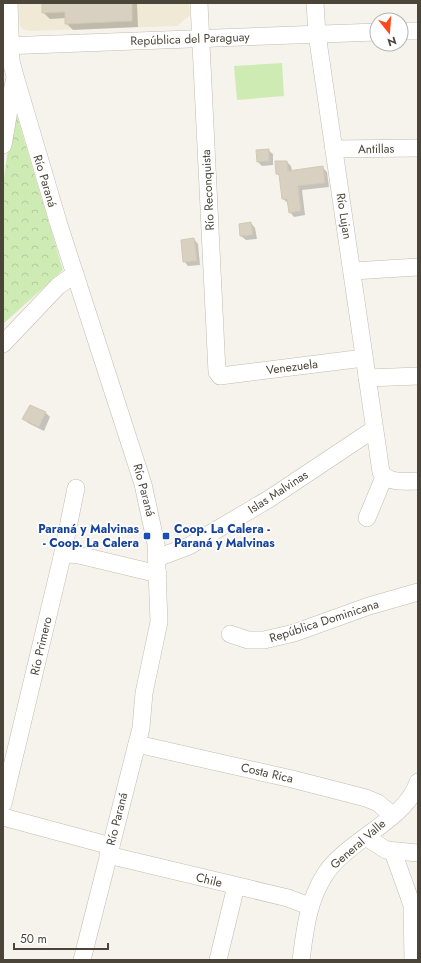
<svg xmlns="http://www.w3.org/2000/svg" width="421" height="963" font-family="Jost,sans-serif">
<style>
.education{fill:#efe9d5}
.park{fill:url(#park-crowns)}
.pitch{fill:#cfebb4}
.shadow{fill:#0003}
.building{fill:#d8d0c0;stroke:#d3c8b3}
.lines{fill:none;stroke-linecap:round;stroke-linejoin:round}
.minor-casing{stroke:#c2bcad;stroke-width:18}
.minor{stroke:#fff;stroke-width:17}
.transit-dot{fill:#1a4fb4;stroke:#fff;stroke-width:1.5}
.labels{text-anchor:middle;stroke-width:3.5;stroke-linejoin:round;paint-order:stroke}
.street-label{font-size:12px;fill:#4b4539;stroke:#fff}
.transit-label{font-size:12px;font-weight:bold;fill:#164399;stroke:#fff;text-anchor:end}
</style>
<defs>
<pattern id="park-crowns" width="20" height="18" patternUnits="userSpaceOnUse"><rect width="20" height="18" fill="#cfebb4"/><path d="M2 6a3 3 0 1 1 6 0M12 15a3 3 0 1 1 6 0" fill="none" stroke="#b3cb9c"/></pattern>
</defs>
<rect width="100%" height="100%" fill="#f6f3ec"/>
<path class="education" d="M18,3H189L190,15L177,26L30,31L24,30L20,26Z"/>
<path class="park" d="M14,106L63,270L3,324V185Z"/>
<path class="pitch" d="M282,63L284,96L237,100L234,66Z"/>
<g class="shadow">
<path d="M43,3H137L138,27L73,30L66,23V18L50,19L43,12Z"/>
<path d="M268,150L273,154V165L262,166L258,162Z"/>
<path d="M287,162L291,166L292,171L322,167L327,172L329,187L302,190L305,215L294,217L290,212L288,203L283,199L281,177L276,173Z"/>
<path d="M251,223L255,228L257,239L246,240L241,236Z"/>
<path d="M194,239L198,244L200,265L188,266L184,261Z"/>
<path d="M30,406L46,413L50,417L44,431L28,423L24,419Z"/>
</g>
<g class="building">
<path d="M42,3H132V21L65,24V12L42,13Z"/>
<path d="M269,149V161L257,162L256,150Z"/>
<path d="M275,161H287L288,171L323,166L325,183L298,186L301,211L289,213L287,199H282L279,174H276Z"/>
<path d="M251,222L253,235L240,236L239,224Z"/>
<path d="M194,238L197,261L183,262L181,240Z"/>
<path d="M30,405L46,412L39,427L22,419Z"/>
</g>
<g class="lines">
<defs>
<g id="minor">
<path d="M9,3L11,61L15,76L59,225L143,484L156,544L159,622L144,693L141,728L82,960"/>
<path d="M199,3L217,372L220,376L364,358"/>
<path d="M315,3L317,34L381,472C388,484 406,481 418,481"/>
<path d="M401,31H418"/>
<path d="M3,46L377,32"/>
<path d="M3,145L14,81"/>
<path d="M334,149L418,148"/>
<path d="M353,271L418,267"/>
<path d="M3,344L58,286L75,274"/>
<path d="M367,378L418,376"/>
<path d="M367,518L384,477"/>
<path d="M62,557L70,554L79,555L158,574"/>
<path d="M157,558L189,546L269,499L374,429"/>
<path d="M230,634L248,640H264L294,633L369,606L418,592"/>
<path d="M137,744L292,779L366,798L378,803L392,815"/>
<path d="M3,804L62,557L76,488"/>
<path d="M3,817L111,846"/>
<path d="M366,837L386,850L418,853"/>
<path d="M393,852L412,905L413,960"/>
<path d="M108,855L288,898L309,906"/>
<path d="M218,960L236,886"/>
<path d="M301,960C305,929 308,900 326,873C348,840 407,819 418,782"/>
</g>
</defs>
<use href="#minor" class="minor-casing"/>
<use href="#minor" class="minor"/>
</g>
<g class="transit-dot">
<rect x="143" y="532" width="8" height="8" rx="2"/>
<rect x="162" y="532" width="8" height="8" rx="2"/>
</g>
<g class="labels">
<g class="street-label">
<text transform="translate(190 39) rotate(-2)" y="4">República del Paraguay</text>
<text transform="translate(376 149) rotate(-1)" y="4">Antillas</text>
<text transform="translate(45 181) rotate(73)" y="4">Río Paraná</text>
<text transform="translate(208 190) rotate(-93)" y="4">Río Reconquista</text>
<text transform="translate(344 216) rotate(81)" y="4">Río Lujan</text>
<text transform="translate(292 367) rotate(-7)" y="4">Venezuela</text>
<text transform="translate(144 490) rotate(75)" y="4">Río Paraná</text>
<text transform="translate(278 492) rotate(-33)" y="4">Islas Malvinas</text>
<text transform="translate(324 621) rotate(-18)" y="4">República Dominicana</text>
<text transform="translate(41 646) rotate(-77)" y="4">Río Primero</text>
<text transform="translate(267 773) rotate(13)" y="4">Costa Rica</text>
<text transform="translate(117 819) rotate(-76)" y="4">Río Paraná</text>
<text transform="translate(358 844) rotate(-41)" y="4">General Valle</text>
<text transform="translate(209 880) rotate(14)" y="4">Chile</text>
</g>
<g class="transit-label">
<text x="139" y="533">Paraná y Malvinas<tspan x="139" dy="14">- Coop. La Calera</tspan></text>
<text x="174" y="533" text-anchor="start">Coop. La Calera -<tspan x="174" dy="14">Paraná y Malvinas</tspan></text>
</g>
</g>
<rect width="421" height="963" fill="none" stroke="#4b4539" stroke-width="8"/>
<g transform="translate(389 32) rotate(163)"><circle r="19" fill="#ffffff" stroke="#b7b5b0"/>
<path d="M0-3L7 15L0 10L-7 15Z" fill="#ff471a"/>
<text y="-6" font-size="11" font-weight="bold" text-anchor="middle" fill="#4b4539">N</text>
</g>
<path d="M14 943v6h94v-6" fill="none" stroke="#4b4539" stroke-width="2"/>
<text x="20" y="943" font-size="12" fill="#4b4539" stroke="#ffffff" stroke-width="3" paint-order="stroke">50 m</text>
</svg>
